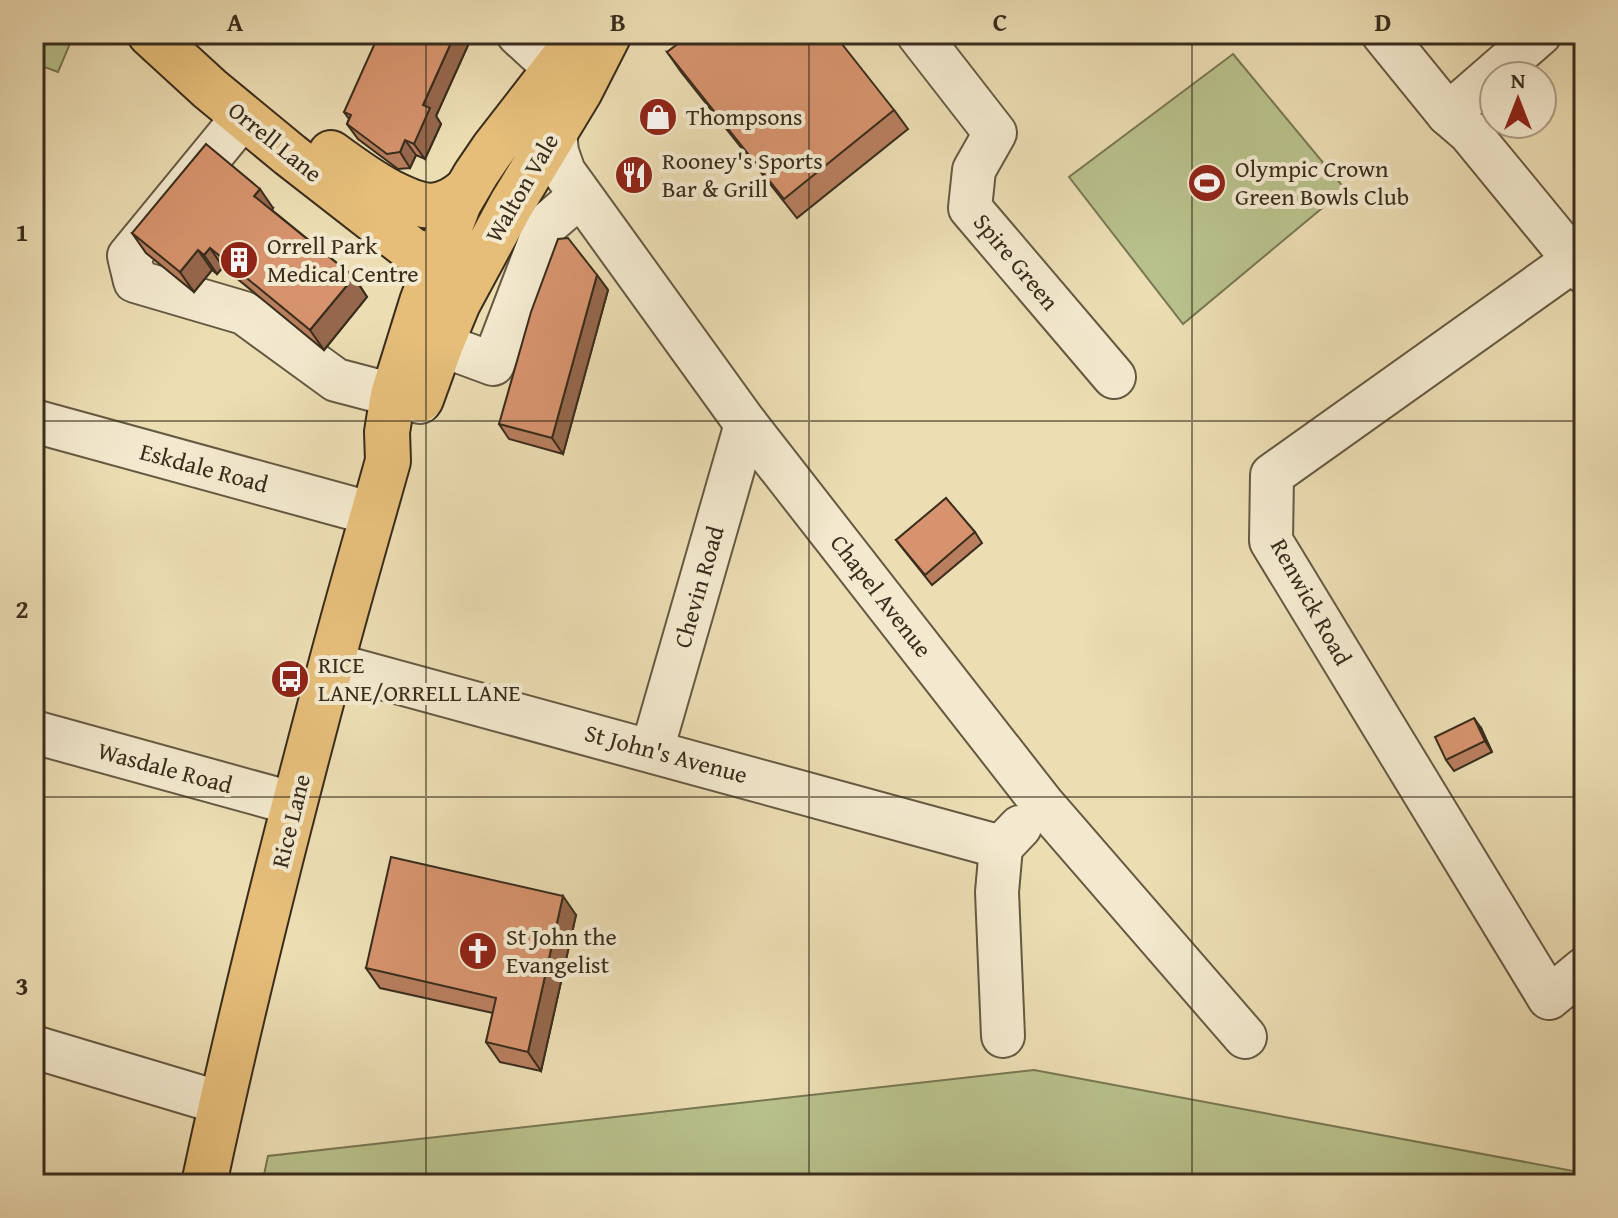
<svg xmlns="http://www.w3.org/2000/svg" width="1618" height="1218" font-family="'Gentium Book Plus',serif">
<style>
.green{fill:#b8c18c;stroke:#787754;stroke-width:2}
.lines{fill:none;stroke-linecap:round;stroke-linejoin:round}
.minor-casing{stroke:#665942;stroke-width:46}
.major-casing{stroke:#392d1d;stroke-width:48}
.highway-casing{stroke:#392d1d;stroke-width:48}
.minor{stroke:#f3e9ce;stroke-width:42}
.major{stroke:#e6be7a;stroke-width:44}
.highway{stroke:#e6be7a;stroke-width:44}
.wall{fill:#b87e5e;stroke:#392d1d;stroke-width:2}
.shaded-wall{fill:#96674c;stroke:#392d1d;stroke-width:2}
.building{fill:#d6936d;stroke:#392d1d;stroke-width:2}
.grid{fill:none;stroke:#392d1d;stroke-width:2;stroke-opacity:0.55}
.labels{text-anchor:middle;stroke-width:8;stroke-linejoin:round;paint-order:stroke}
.poi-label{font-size:24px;fill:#392d1d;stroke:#f3e9ce;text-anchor:start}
.street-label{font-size:24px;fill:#392d1d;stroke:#f3e9ce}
.neatline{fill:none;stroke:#392d1d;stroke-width:3}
.grid-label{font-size:26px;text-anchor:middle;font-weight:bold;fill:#392d1d}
</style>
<rect width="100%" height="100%" fill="#ecddb3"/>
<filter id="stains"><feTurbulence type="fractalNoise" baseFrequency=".0025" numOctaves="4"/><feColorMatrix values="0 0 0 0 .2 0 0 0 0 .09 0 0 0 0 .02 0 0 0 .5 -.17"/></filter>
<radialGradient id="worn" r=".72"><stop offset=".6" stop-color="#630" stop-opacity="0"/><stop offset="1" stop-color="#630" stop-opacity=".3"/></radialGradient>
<g class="green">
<path d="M37,34H74L58,72L36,64L46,38Z"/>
<path d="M1233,54L1345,189L1183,324L1069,177Z"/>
<path d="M1034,1070L1584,1173V1184H262L268,1156Z"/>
</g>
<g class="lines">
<defs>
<g id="minor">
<path d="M518,34L580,91"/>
<path d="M918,34L995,133L974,170L970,208L1114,377"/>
<path d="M1383,34L1448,114L1469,132L1584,272"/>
<path d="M1448,114L1540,34"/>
<path d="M243,117L129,256L135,281L244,313L336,380L420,402"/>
<path d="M555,132L557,152L564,172L746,424L1042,803L1245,1037"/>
<path d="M1574,260L1272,475L1271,541L1549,998L1584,969"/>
<path d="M412,334L493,364L546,225L580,196"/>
<path d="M34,421L373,514"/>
<path d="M331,664L1001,847"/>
<path d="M34,732L295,804"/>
<path d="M652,750L746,424"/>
<path d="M1003,1036L997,892L1001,847L1020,827"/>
<path d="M34,1047L221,1103"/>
</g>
<g id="major">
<path d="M150,34L210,89L290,155L412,250C433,259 451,264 473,253"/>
<path d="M331,153C350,167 369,181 390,192C420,207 438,214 466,190"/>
</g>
<g id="highway">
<path d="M421,399L441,344L458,303L511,205L580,91L609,34"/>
<path d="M204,1184C241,1010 285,837 331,665C349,597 369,529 388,461L387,432L393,395L422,302L459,203L476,174L493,149L576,42L585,34"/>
</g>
</defs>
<use href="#minor" class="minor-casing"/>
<use href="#major" class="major-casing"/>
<use href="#highway" class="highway-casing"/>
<use href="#minor" class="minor"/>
<use href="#major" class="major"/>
<use href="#highway" class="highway"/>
</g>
<g class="wall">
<path d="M469,43L436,116L441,124L425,159L416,155L410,168L398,169L358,139L347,124L349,119L344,112Z"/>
<path d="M667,52L894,110L908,129L797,218L681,72Z"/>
<path d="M273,208L272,210L354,277L367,297L324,350L223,267L217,274L212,270L194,292L146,253L132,233Z"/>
<path d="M597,275L608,290L563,454L509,439L499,424Z"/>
<path d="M975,532L982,543L932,585L896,540Z"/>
<path d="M1481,728L1492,752L1454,771L1446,760Z"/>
<path d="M576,915L541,1071L500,1062L486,1042L493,1013L380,988L366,968Z"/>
</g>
<g class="shaded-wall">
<path d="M455,34H462L469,43L436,116L441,124L425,159L414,144L423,105Z"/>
<path d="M405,140L416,155L410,168L400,152Z"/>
<path d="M260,189L273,208L268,215L254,196Z"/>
<path d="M210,248L223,267L217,274L204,255Z"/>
<path d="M198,250L212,270L194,292L180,272Z"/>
<path d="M597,275L608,290L563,454L552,438Z"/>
<path d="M354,277L367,297L324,350L310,330Z"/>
<path d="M1474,718L1481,728L1492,752L1485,741Z"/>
<path d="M563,896L576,915L541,1071L528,1052Z"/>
</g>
<g class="building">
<path d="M379,34H455L423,105L430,108L414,144L405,140L400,152L387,154L347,124L351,115L344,112Z"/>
<path d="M691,34H834L894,110L784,199L667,52Z"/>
<path d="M206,144L260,189L254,196L354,277L310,330L210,248L204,255L198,250L180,272L132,233Z"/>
<path d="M568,238L597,275L552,438L499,424L531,312L558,239Z"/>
<path d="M946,498L975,532L925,575L896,540Z"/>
<path d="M1474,718L1485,741L1446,760L1435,737Z"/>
<path d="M391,857L563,896L528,1052L486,1042L496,998L366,968Z"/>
</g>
<path class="grid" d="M426,34V1184M809,34V1184M1192,34V1184M34,421H1584M34,797H1584"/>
<defs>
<symbol id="shop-disc" viewBox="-11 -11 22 22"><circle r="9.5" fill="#8f2418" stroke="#f3e9ce"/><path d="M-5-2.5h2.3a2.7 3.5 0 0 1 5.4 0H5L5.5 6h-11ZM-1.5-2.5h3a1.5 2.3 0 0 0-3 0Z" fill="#fff"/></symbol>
<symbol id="restaurant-disc" viewBox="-11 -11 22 22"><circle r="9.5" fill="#8f2418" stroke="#f3e9ce"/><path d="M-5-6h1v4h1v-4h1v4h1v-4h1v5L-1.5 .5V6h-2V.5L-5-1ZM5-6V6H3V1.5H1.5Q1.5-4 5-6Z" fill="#fff"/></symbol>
<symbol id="stadium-disc" viewBox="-11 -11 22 22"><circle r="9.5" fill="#8f2418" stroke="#f3e9ce"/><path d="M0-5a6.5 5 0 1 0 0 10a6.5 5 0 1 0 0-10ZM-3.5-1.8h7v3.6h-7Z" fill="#fff"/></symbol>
<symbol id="building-disc" viewBox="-11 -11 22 22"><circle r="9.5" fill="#8f2418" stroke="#f3e9ce"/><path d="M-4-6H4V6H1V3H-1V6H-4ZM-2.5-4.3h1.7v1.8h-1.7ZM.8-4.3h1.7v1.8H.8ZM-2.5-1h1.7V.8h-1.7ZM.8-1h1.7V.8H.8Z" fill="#fff"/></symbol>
<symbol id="bus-disc" viewBox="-11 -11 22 22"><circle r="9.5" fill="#8f2418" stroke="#f3e9ce"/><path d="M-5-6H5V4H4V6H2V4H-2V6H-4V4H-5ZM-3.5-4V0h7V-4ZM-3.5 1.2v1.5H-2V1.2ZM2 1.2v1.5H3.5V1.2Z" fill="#fff"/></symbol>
<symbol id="church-disc" viewBox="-11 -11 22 22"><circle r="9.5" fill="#8f2418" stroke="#f3e9ce"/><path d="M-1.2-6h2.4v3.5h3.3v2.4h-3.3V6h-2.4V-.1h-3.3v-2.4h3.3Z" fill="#fff"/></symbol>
</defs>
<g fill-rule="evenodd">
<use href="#shop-disc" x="636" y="95" width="44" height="44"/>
<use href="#restaurant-disc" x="612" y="153" width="44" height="44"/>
<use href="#stadium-disc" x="1185" y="161" width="44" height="44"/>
<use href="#building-disc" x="217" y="238" width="44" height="44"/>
<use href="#bus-disc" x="268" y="657" width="44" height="44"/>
<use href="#church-disc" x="456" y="929" width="44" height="44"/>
</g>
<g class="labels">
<g class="poi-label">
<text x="686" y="125">Thompsons</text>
<text x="662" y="169">Rooney's Sports<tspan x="662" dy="28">Bar &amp; Grill</tspan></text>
<text x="1235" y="177">Olympic Crown<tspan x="1235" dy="28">Green Bowls Club</tspan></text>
<text x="267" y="254">Orrell Park<tspan x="267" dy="28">Medical Centre</tspan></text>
<text x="318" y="673">RICE<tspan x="318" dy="28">LANE/ORRELL LANE</tspan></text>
<text x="506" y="945">St John the<tspan x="506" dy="28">Evangelist</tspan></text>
</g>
<g class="street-label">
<text transform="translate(275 142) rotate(39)" y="8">Orrell Lane</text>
<text transform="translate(522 188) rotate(-60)" y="8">Walton Vale</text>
<text transform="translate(1016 262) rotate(50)" y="8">Spire Green</text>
<text transform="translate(204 468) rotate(15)" y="8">Eskdale Road</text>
<text transform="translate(699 587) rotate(-74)" y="8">Chevin Road</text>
<text transform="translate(881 596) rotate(52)" y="8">Chapel Avenue</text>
<text transform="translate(1311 602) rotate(61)" y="8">Renwick Road</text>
<text transform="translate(666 754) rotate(15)" y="8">St John's Avenue</text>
<text transform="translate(165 768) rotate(15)" y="8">Wasdale Road</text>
<text transform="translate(291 821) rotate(-76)" y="8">Rice Lane</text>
</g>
</g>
<rect width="1618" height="1218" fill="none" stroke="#ecddb3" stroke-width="88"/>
<g transform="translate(1518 100)"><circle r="38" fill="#f3e9ce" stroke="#a99e87" stroke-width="2"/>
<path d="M0-6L14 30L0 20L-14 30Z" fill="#8f2418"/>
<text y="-12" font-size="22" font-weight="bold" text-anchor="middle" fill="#392d1d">N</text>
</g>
<rect x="44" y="44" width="1530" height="1130" class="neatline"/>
<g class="grid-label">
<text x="235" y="31">A</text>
<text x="618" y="31">B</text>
<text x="1000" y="31">C</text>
<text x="1383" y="31">D</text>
<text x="22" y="241">1</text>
<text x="22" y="618">2</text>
<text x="22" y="995">3</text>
</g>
<rect width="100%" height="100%" filter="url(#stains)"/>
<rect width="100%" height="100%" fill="url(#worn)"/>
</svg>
